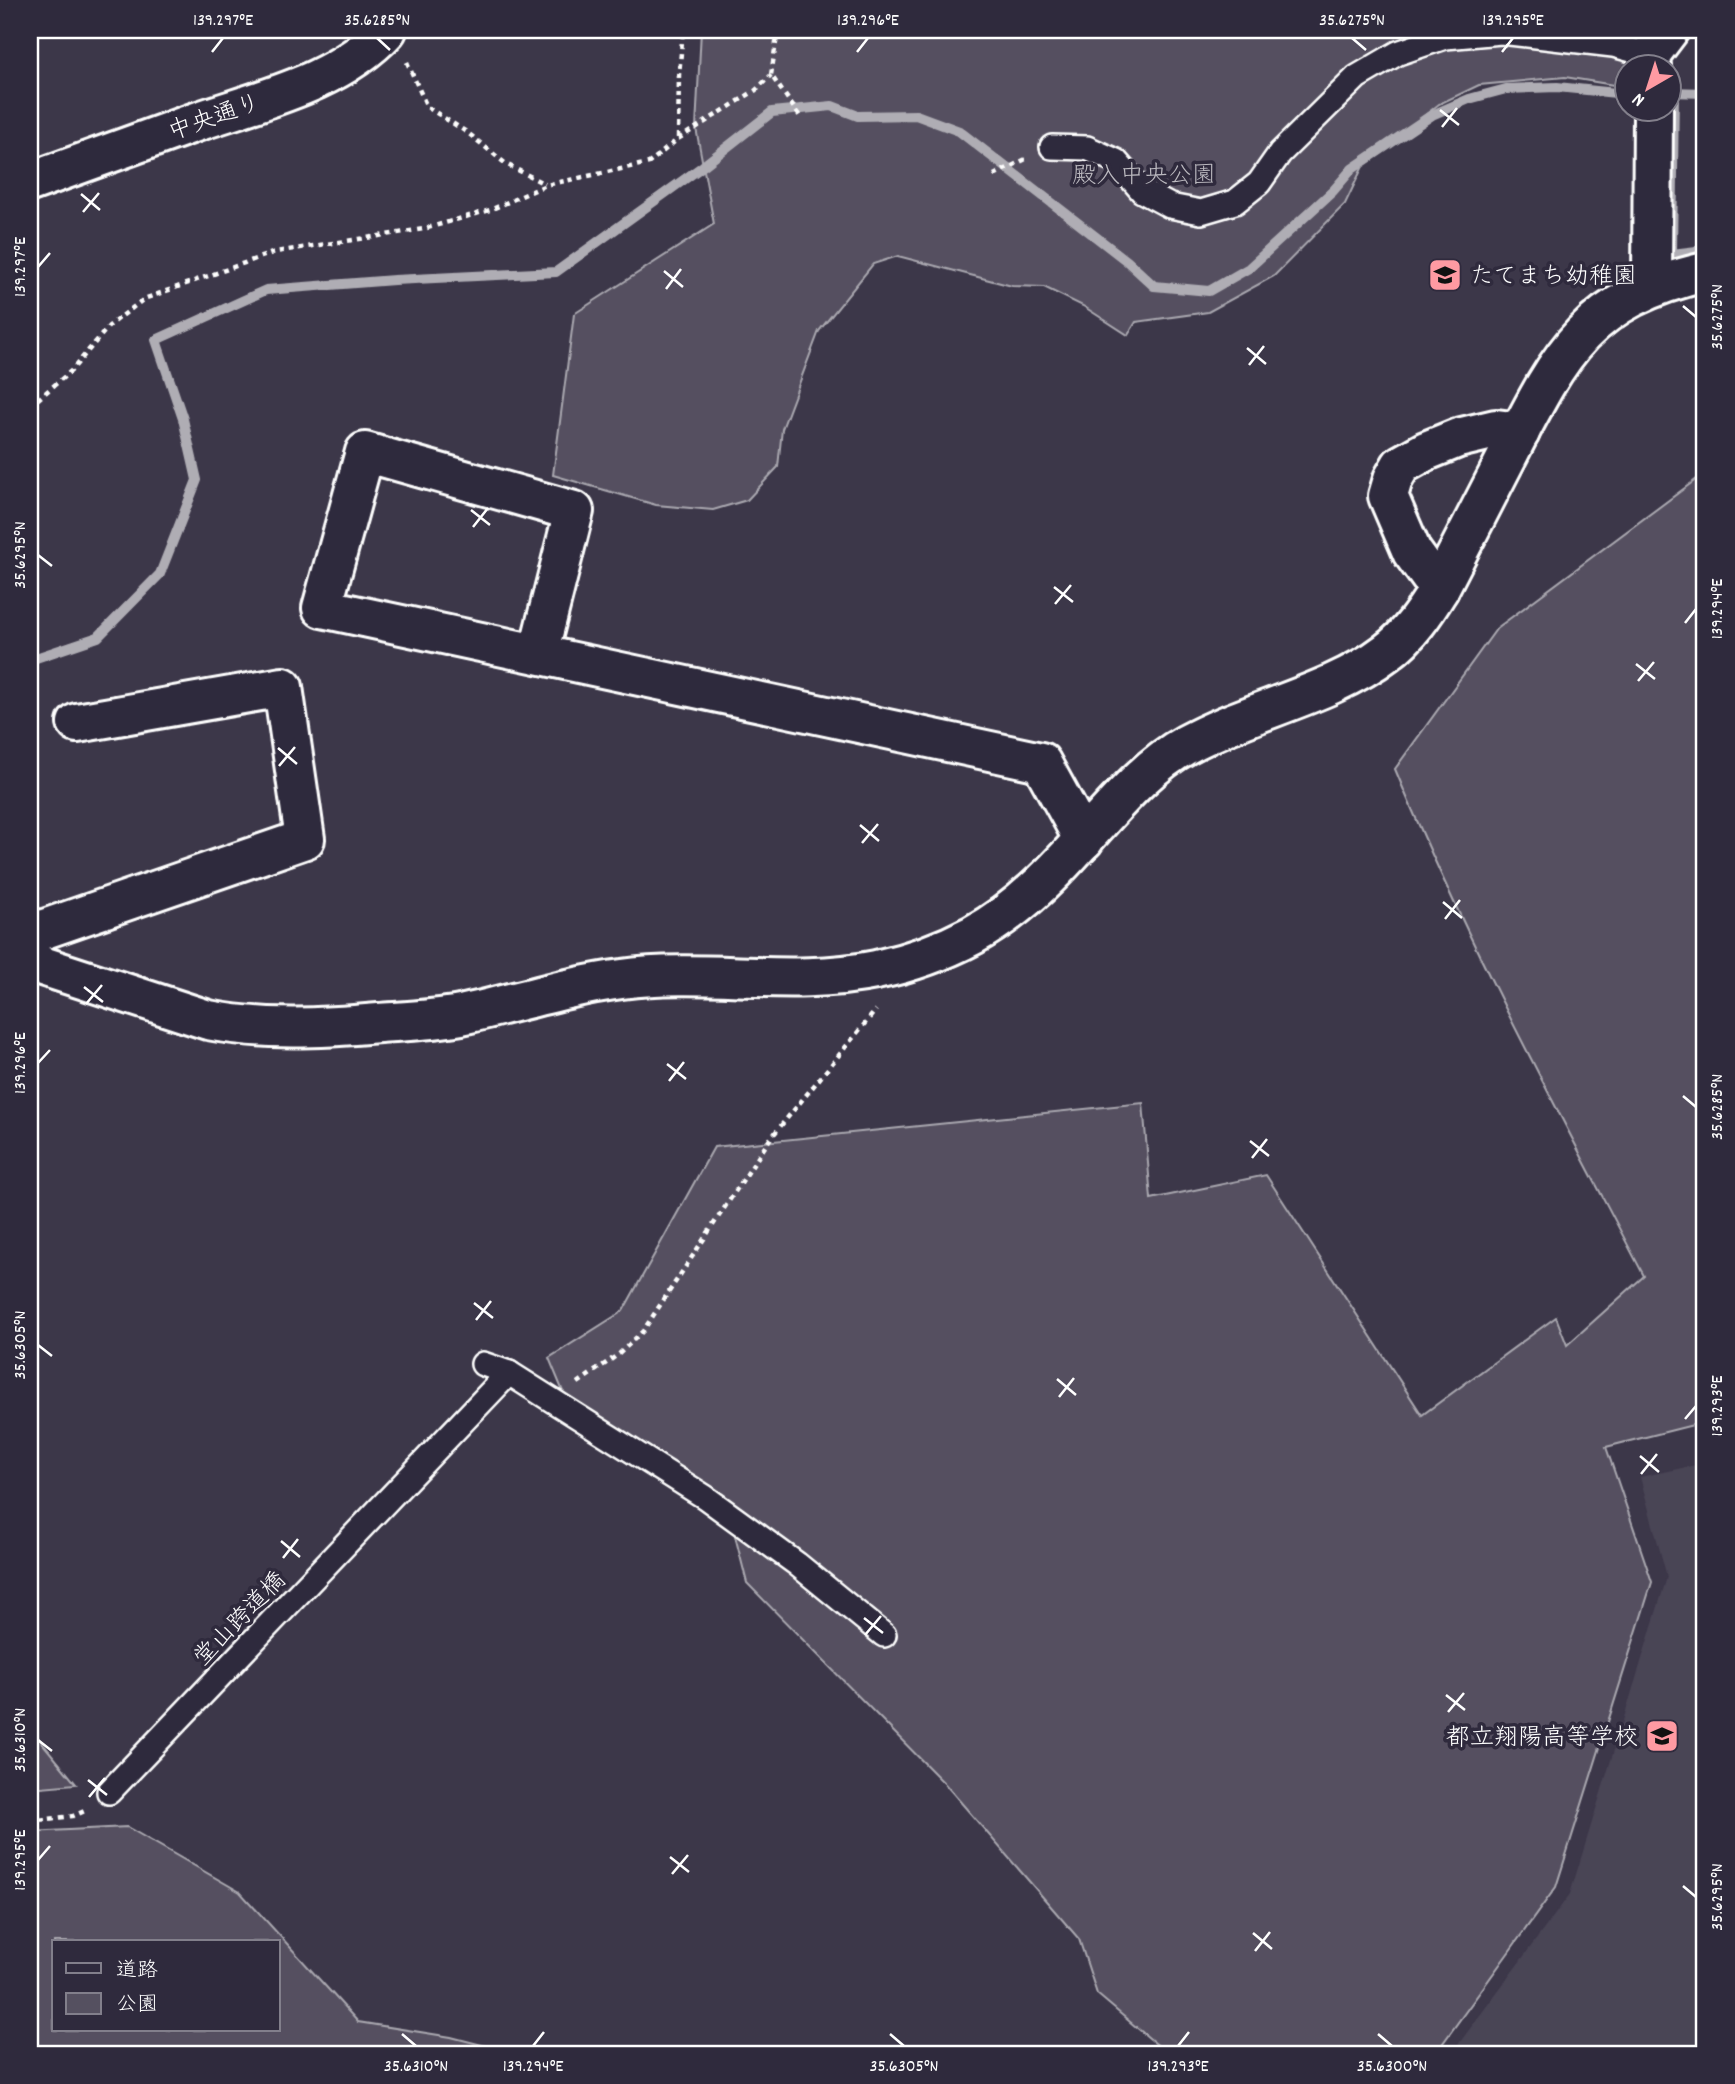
<svg xmlns="http://www.w3.org/2000/svg" width="1735" height="2084" font-family="Dekko,'Klee One',sans-serif">
<style>
.built{fill:#494455}
.green{fill:#555060;stroke:#aaa8b0;stroke-width:2;fill-rule:evenodd}
.lines{fill:none;stroke-linecap:round;stroke-linejoin:round}
.stream{stroke:#afadb4;stroke-width:10}
.service-casing{stroke:#fff;stroke-width:28}
.minor-casing{stroke:#fff;stroke-width:44}
.tertiary-casing{stroke:#fff;stroke-width:44}
.path{stroke:#fff;stroke-width:4.5;stroke-dasharray:5 5;stroke-linecap:butt}
.service{stroke:#2f2a3d;stroke-width:23}
.minor{stroke:#2f2a3d;stroke-width:38}
.tertiary{stroke:#2f2a3d;stroke-width:38}
.ticks{fill:none;stroke:#fff;stroke-width:2.5}
.labels{text-anchor:middle;stroke-width:7;stroke-linejoin:round;paint-order:stroke}
.street-label{font-size:24px;fill:#fff;stroke:#2f2a3d}
.park-label{font-size:24px;fill:#bbb9bf;stroke:#2f2a3d}
.poi-label{font-size:24px;fill:#fff;stroke:#2f2a3d;text-anchor:start}
.neatline{fill:none;stroke:#fff;stroke-width:2.5}
.ticks-label{font-size:18px;text-anchor:middle;fill:#fff}
</style>
<rect width="100%" height="100%" fill="#3c3749"/>
<filter id="ink" filterUnits="userSpaceOnUse"><feTurbulence type="fractalNoise" baseFrequency=".0143" numOctaves="2"/><feDisplacementMap in="SourceGraphic" scale="14" xChannelSelector="R" yChannelSelector="G"/><feConvolveMatrix kernelMatrix="1 2 1 2 8 2 1 2 1" color-interpolation-filters="sRGB"/></filter>
<g filter="url(#ink)">
<path class="built" d="M1705,1463V2054H1451L1570,1894L1667,1577L1640,1477Z"/>
<g class="green">
<path d="M701,30H1652L1634,66H1626V87L1565,77L1479,85L1439,104L1365,162L1345,204L1274,276L1208,312L1136,322L1128,335L1083,306L1044,287L1012,286L898,256L873,264L819,331L782,429L778,467L747,500L713,510L656,505L553,475L574,314L714,224L696,128Z"/>
<path d="M1705,473V1422L1606,1447L1652,1582L1556,1887L1435,2054H1168L1097,1994L1079,1939L945,1784L747,1583L731,1520L576,1423L549,1358L623,1311L714,1147L1143,1103L1151,1199L1266,1175L1422,1415L1556,1317L1567,1345L1644,1276C1557,1109 1467,943 1395,769L1497,628Z"/>
<path d="M30,1728L76,1784L30,1788Z"/>
<path d="M127,1827L240,1892L358,2022L451,2037L517,2054H30V1832ZM278,1942V2030H54V1942Z"/>
</g>
<g class="lines">
<g class="stream">
<path d="M1670,92L1705,93"/>
<path d="M1674,92L1672,254L1705,250"/>
<path d="M30,660L98,637L160,574L197,480L183,419L156,340L266,290L394,280L556,272L703,166L772,112L832,106L858,116L916,115L959,131L1127,261L1154,286L1209,291L1249,268L1333,191L1352,169L1432,115L1469,99L1506,89L1557,87L1626,94"/>
</g>
<defs>
<g id="service">
<path d="M1052,147L1087,148L1116,161L1142,191L1170,206L1201,212L1235,202L1259,183L1280,153L1357,77L1398,53L1445,37L1501,32L1613,45L1650,55"/>
<path d="M483,1364L509,1373L705,1497L797,1564L884,1635"/>
<path d="M109,1792L509,1373"/>
</g>
<g id="minor">
<path d="M1651,66L1650,55L1669,30"/>
<path d="M1652,287L1653,108"/>
<path d="M1439,589L1412,552L1388,496L1393,479L1401,465L1426,451L1458,438L1496,429L1520,432"/>
<path d="M538,654L574,511L365,452L322,608L1041,762L1084,840"/>
<path d="M30,934L305,839L283,687L77,723"/>
</g>
<g id="tertiary">
<path d="M30,182C85,162 140,142 196,122C262,99 338,83 387,30"/>
<path d="M30,962L208,1020C265,1031 322,1028 379,1023C407,1021 434,1020 461,1015C515,1003 568,986 622,979C706,968 794,987 876,970C909,963 943,951 973,935C1019,910 1057,870 1091,831C1120,799 1149,765 1187,744C1249,710 1331,695 1387,652C1409,636 1425,612 1439,589C1463,543 1486,497 1510,451C1561,351 1588,299 1705,272"/>
</g>
</defs>
<use href="#service" class="service-casing"/>
<use href="#minor" class="minor-casing"/>
<use href="#tertiary" class="tertiary-casing"/>
<g class="path">
<path d="M778,30L771,75L801,118"/>
<path d="M407,62L427,107L468,133L506,164L545,184"/>
<path d="M678,138L679,75L683,30"/>
<path d="M994,175L1028,158"/>
<path d="M30,406L71,371L109,326L144,299L275,252L424,229L490,210L546,185L649,163L678,139L756,90L771,75"/>
<path d="M578,1383L619,1354L643,1331L770,1139L876,1010"/>
<path d="M30,1821L73,1816L87,1810"/>
</g>
<use href="#service" class="service"/>
<use href="#minor" class="minor"/>
<use href="#tertiary" class="tertiary"/>
</g>
</g>
<path class="ticks" d="M377,38L390,50M1352,38L1366,50M212,52L223,38M857,52L868,38M1502,52L1513,38M1440,110L1459,125M1442,127L1457,108M81,194L100,210M83,212L99,193M38,267L50,253M664,271L683,287M666,289L681,269M1683,306L1696,317M1247,348L1266,364M1249,365L1264,346M471,510L490,525M473,527L488,508M38,555L52,566M1054,587L1073,602M1055,604L1071,585M1685,623L1696,609M1636,664L1655,679M1638,681L1654,662M278,748L297,764M279,766L295,747M860,825L879,841M862,843L878,824M1443,902L1462,918M1445,919L1460,900M84,987L103,1002M86,1004L102,985M38,1063L50,1050M667,1064L686,1079M669,1081L684,1062M1683,1096L1696,1107M1250,1141L1269,1156M1252,1158L1267,1139M474,1303L493,1318M476,1320L491,1301M38,1345L52,1356M1057,1379L1076,1395M1059,1397L1074,1378M1685,1419L1696,1406M1640,1456L1659,1472M1641,1474L1657,1454M281,1541L300,1557M283,1558L298,1539M864,1618L883,1633M865,1635L881,1616M1446,1695L1465,1710M1448,1712L1464,1693M38,1740L52,1751M88,1780L107,1795M89,1797L105,1778M670,1857L689,1872M38,1860L50,1846M672,1874L688,1855M1683,1886L1696,1897M1253,1933L1272,1949M1255,1951L1270,1932M402,2034L416,2046M890,2034L904,2046M1378,2034L1392,2046M533,2046L544,2032M1178,2046L1189,2032"/>
<defs>
<symbol id="school-square" viewBox="-11 -11 22 22"><rect x="-9" y="-9" width="18" height="18" rx="4" fill="#ff9aa2" stroke="#2f2a3d"/><path d="M0-5L7-2L0 1L-7-2ZM-4 1L0 2.5L4 1V4Q0 6-4 4Z" fill="#111"/></symbol>
</defs>
<g fill-rule="evenodd">
<use href="#school-square" x="1426" y="256" width="38" height="38"/>
<use href="#school-square" x="1643" y="1717" width="38" height="38"/>
</g>
<g class="labels">
<g class="street-label">
<text transform="translate(214 116) rotate(-19)" y="8">中央通り</text>
<text transform="translate(239 1618) rotate(-46)" y="8">堂山跨道橋</text>
</g>
<g class="park-label">
<text x="1144" y="182">殿入中央公園</text>
</g>
<g class="poi-label">
<text x="1470" y="283">たてまち幼稚園</text>
<text x="1638" y="1744" text-anchor="end">都立翔陽高等学校</text>
</g>
</g>
<rect width="1735" height="2084" fill="none" stroke="#2f2a3d" stroke-width="77"/>
<rect x="52" y="1940" width="228" height="91" fill="#2f2a3d" stroke="#827f8b" stroke-width="2"/>
<rect x="66" y="1963" width="35" height="10" fill="#2f2a3d" stroke="#827f8b" stroke-width="2"/>
<text x="116" y="1976" font-size="21" fill="#ffffff">道路</text>
<rect x="66" y="1993" width="35" height="21" fill="#555060" stroke="#827f8b" stroke-width="2"/>
<text x="116" y="2010" font-size="21" fill="#ffffff">公園</text>
<g transform="translate(1648 88) rotate(219)"><circle r="33" fill="#2f2a3d" stroke="#827f8b" stroke-width="2"/>
<path d="M0-5L12 26L0 18L-12 26Z" fill="#ff9aa2"/>
<text y="-10" font-size="19" font-weight="bold" text-anchor="middle" fill="#ffffff">N</text>
</g>
<rect x="38" y="38" width="1658" height="2008" class="neatline"/>
<g class="ticks-label">
<text x="223" y="25">139.297°E</text>
<text x="377" y="25">35.6285°N</text>
<text x="868" y="25">139.296°E</text>
<text x="1352" y="25">35.6275°N</text>
<text x="1513" y="25">139.295°E</text>
<text transform="translate(19 267) rotate(-90)" y="6">139.297°E</text>
<text transform="translate(1716 317) rotate(-90)" y="6">35.6275°N</text>
<text transform="translate(19 555) rotate(-90)" y="6">35.6295°N</text>
<text transform="translate(1716 609) rotate(-90)" y="6">139.294°E</text>
<text transform="translate(19 1063) rotate(-90)" y="6">139.296°E</text>
<text transform="translate(1716 1107) rotate(-90)" y="6">35.6285°N</text>
<text transform="translate(19 1345) rotate(-90)" y="6">35.6305°N</text>
<text transform="translate(1716 1406) rotate(-90)" y="6">139.293°E</text>
<text transform="translate(19 1740) rotate(-90)" y="6">35.6310°N</text>
<text transform="translate(19 1860) rotate(-90)" y="6">139.295°E</text>
<text transform="translate(1716 1897) rotate(-90)" y="6">35.6295°N</text>
<text x="416" y="2071">35.6310°N</text>
<text x="533" y="2071">139.294°E</text>
<text x="904" y="2071">35.6305°N</text>
<text x="1178" y="2071">139.293°E</text>
<text x="1392" y="2071">35.6300°N</text>
</g>
</svg>
